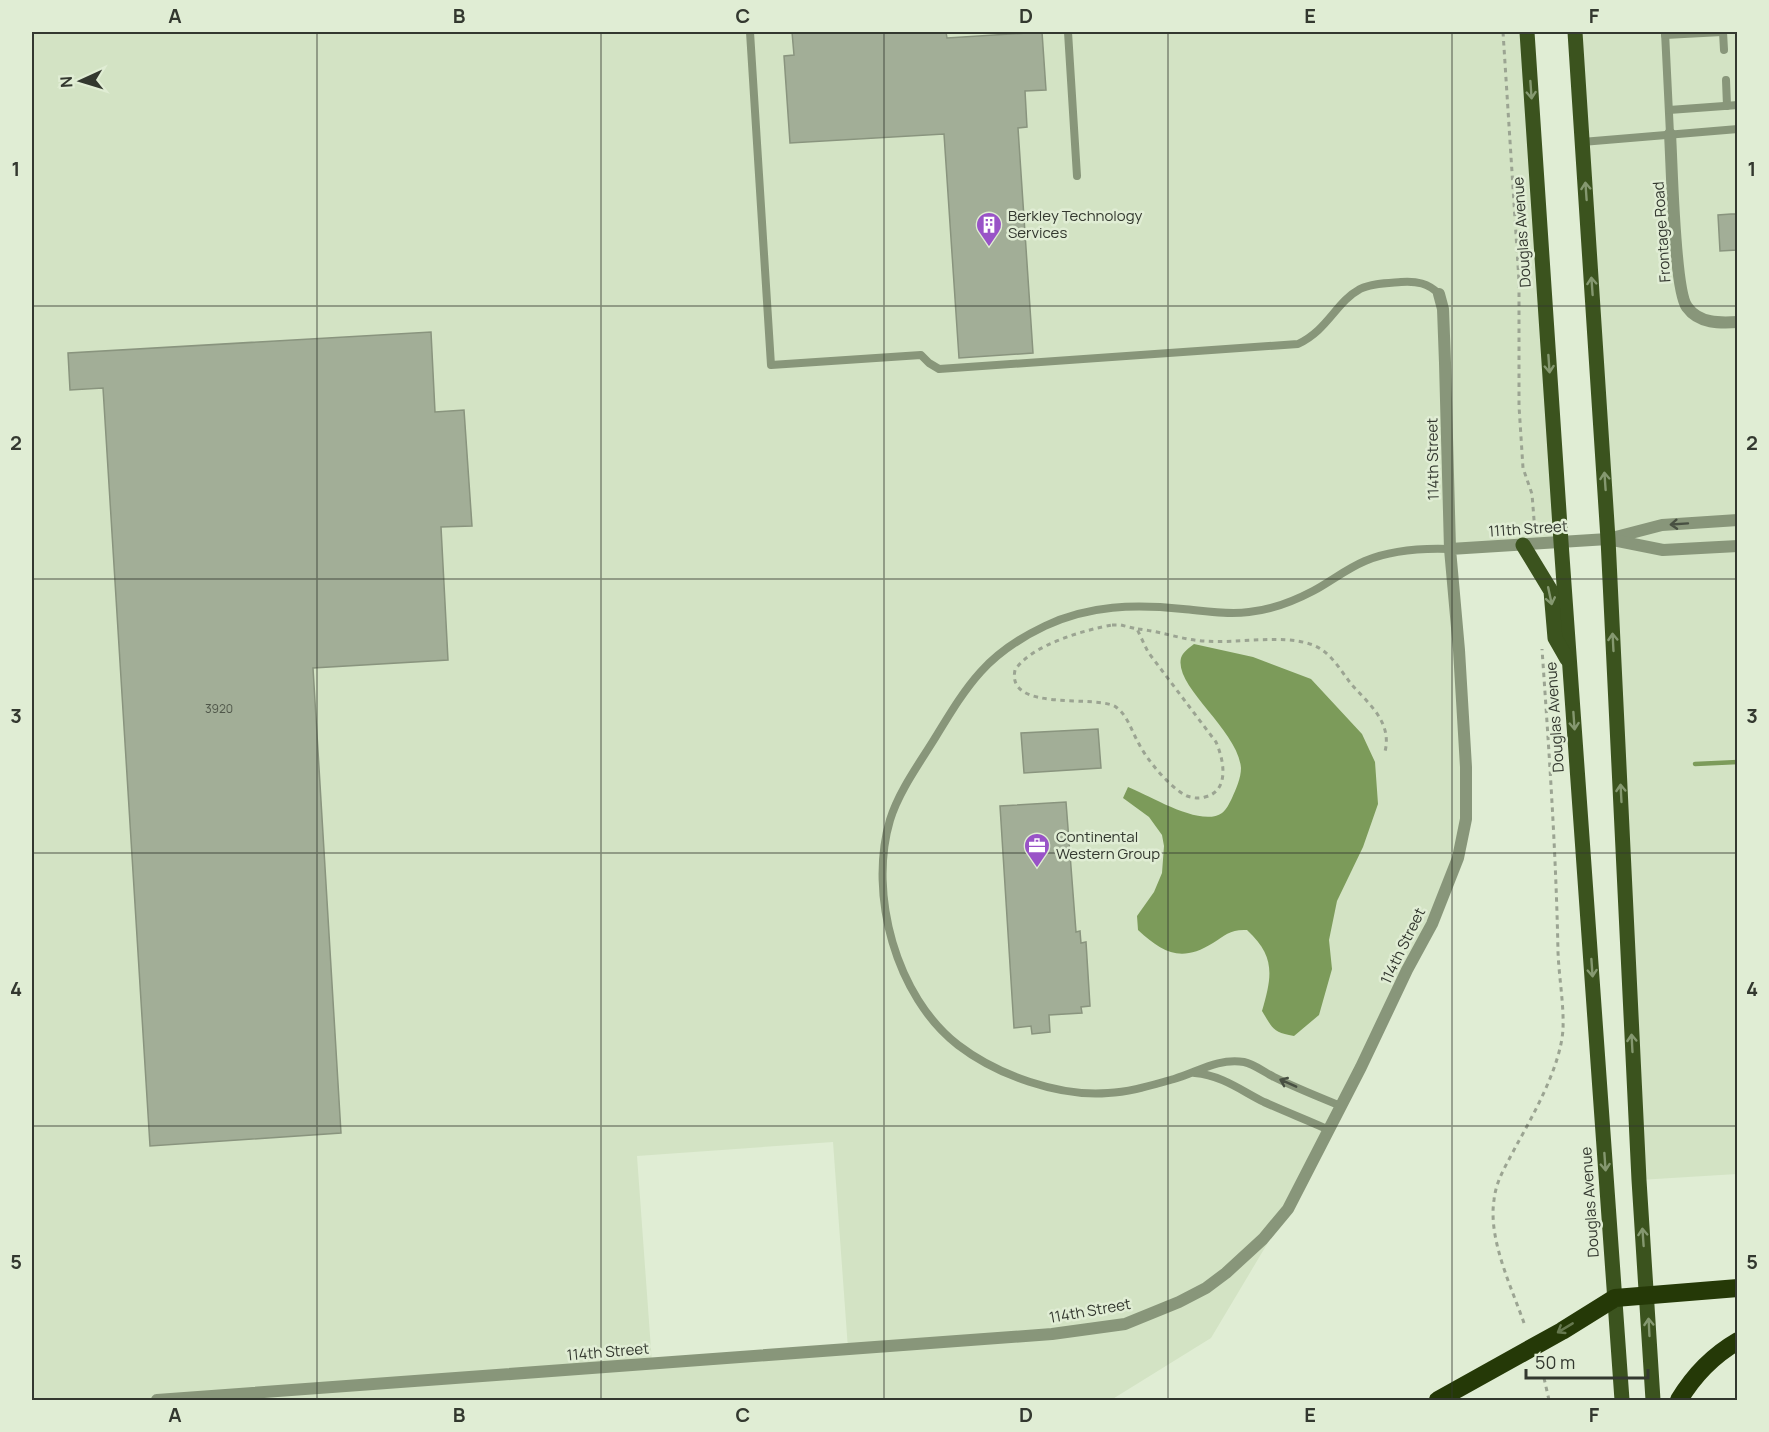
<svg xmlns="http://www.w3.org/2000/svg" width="1769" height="1432" font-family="Manrope,sans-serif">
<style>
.built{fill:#d3e3c4;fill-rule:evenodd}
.water{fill:#7c9b5a}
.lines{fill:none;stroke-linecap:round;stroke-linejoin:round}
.stream{stroke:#7c9b5a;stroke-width:4.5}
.building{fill:#a2ae97;stroke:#89947e;stroke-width:1.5}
.path{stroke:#9ba492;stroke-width:3;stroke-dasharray:4.5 4.5;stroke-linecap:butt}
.service{stroke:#88967a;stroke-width:8}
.minor{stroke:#88967a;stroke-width:12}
.tertiary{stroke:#88967a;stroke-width:12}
.primary{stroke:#3b531e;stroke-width:15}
.motorway{stroke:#253907;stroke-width:18}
.oneway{stroke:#859870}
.oneway2{stroke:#485042}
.oneway3{stroke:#66784f}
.grid{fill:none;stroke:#33382f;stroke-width:1.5;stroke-opacity:0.55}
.labels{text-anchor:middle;stroke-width:5;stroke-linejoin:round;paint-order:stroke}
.number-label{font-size:12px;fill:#4f5649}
.poi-label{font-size:15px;fill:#33382f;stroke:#e0edd4;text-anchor:start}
.street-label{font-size:15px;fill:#33382f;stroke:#e0edd4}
.neatline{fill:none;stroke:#33382f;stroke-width:2}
.grid-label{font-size:20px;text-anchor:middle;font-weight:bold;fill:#33382f}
</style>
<rect width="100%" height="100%" fill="#e0edd4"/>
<g class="built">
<path d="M32,32H1527L1561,542L1450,550L1466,767L1458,858L1288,1209L1211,1338L1111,1400H32ZM833,1142L848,1349L652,1363L637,1156Z"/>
<path d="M1575,32H1737V1174L1639,1180Z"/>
</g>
<path class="water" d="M1194,644L1253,657L1311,679L1362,734L1375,762L1378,804L1363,847L1337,901L1329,940L1332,969L1319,1015L1294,1036C1273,1032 1273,1029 1262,1011C1272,976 1276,957 1247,930C1231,929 1225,935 1213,943C1181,963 1163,953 1138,930L1137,916L1154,892L1162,873L1164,846L1162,835L1149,817L1123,798L1128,787C1149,795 1201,828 1222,813C1227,809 1229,804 1232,798C1236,789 1241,778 1241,768C1238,730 1174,687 1181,658C1183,652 1189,648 1194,644Z"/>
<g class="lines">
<path class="stream" d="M1695,764L1738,762"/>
</g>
<g class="building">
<path d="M792,32H946L947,38L1042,32L1046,90L1025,91L1027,127L1018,128L1033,353L959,358L944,134L790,143L784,56L794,55Z"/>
<path d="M1731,214H1737V250L1720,251L1718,215Z"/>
<path d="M431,332L435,412L464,410L472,526L441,527L448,660L313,668L341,1133L150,1146L103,388L70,390L68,353Z"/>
<path d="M1098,729L1101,768L1024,773L1021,733Z"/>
<path d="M1066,802L1076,932L1080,931L1081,943L1086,942L1090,1006L1081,1007L1082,1013L1049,1015L1050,1032L1032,1034L1031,1026L1014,1028L1000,806Z"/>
</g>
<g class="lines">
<g class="path">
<path d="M1503,32L1519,281V406L1523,468L1532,494L1535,532"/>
<path d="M1112,625H1121L1137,629L1148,652L1216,742C1224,760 1230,791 1205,797C1199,799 1193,798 1187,796C1170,788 1146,759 1138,742C1131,730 1128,716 1116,707C1096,694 1006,713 1015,670C1031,645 1084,630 1112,625Z"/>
<path d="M1138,629C1160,631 1182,640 1205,641C1237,644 1280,634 1310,644C1330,650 1340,670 1352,685C1370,705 1394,724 1384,755"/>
<path d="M1524,1323C1511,1286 1488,1239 1494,1200C1496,1180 1507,1164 1516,1146C1534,1114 1561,1065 1563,1029C1564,1004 1559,978 1558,952C1556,851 1549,750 1542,649"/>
<path d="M1544,1378L1549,1400"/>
</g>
<g class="service">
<path d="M750,32L771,365L921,355L929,363L939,369L1298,344C1328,330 1336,302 1360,289C1372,283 1388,283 1401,282C1417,281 1428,283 1439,294"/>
<path d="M1068,32L1077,176"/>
<path d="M1665,32L1670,134"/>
<path d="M1723,32L1724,50"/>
<path d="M1665,35L1722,32"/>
<path d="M1726,80L1727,106"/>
<path d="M1669,110L1738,105"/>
<path d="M1582,142L1738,129"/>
<path d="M1195,1073C1221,1075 1242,1091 1264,1102C1286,1112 1307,1120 1329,1130"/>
<path d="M1341,1106C1319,1097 1296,1088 1274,1077C1264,1072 1254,1064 1244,1062C1217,1058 1198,1072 1174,1079C1152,1085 1131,1092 1108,1093C1059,1097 997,1075 958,1045C896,997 868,894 890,820C899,791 919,764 935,738C968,684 986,654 1045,626C1089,605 1135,604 1183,609C1205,611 1227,615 1249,612C1270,610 1294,601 1313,591C1330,582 1346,569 1365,561C1391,550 1422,548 1450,549"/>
</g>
<g class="minor">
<path d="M1670,134C1672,163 1674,290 1687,307C1699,324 1720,323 1738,322"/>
<path d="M1439,294L1443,309L1445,363L1450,549"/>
<path d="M1608,539L1662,525L1738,520"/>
<path d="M1613,540L1663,550L1738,546"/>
</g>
<path class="tertiary" d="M157,1400L1052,1334L1125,1324L1179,1302L1206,1288L1226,1273L1263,1239L1288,1209L1361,1067L1407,970L1432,924L1458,858L1466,819V767L1459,650L1450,549L1608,539"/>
<g class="primary">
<path d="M1527,32L1561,542L1622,1400"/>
<path d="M1575,32L1608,539L1639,1180L1653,1400"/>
<path d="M1523,545L1551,591L1555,638L1567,659"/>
</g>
<g class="motorway">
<path d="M1438,1400L1562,1331L1615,1298L1738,1288"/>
<path d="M1679,1400C1694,1375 1712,1356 1738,1341"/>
</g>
</g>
<defs><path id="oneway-shaft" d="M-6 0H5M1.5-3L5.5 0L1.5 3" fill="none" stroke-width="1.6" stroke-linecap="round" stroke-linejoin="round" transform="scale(1.5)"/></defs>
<g class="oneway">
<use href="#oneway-shaft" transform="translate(1531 90) rotate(86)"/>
<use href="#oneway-shaft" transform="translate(1586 191) rotate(-94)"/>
<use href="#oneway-shaft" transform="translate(1592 286) rotate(-94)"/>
<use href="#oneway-shaft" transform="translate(1549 364) rotate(86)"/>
<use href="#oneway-shaft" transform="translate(1605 481) rotate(-94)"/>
<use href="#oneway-shaft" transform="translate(1550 596) rotate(78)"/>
<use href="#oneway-shaft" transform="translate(1613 642) rotate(-93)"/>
<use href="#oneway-shaft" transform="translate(1574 721) rotate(86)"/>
<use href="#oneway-shaft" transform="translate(1621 793) rotate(-93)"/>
<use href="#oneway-shaft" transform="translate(1592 968) rotate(86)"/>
<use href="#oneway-shaft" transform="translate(1632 1043) rotate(-93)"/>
<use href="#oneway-shaft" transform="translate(1605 1162) rotate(86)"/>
<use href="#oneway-shaft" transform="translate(1643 1237) rotate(-94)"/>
<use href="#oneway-shaft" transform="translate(1649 1327) rotate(-93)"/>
</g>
<g class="oneway2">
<use href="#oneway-shaft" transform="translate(1679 524) rotate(176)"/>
<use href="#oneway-shaft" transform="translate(1288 1083) rotate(-156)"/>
</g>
<use class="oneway3" href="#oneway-shaft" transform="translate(1565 1328) rotate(149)"/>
<path class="grid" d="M317,32V1400M601,32V1400M884,32V1400M1168,32V1400M1452,32V1400M32,306H1738M32,579H1738M32,853H1738M32,1126H1738"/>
<defs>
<symbol id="building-pin" viewBox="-11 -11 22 30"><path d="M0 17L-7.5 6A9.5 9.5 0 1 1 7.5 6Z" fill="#9953c7" stroke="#e0edd4"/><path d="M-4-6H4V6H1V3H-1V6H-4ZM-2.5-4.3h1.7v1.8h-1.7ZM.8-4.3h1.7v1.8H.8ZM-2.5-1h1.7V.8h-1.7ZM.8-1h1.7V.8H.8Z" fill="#fff"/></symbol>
<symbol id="office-pin" viewBox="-11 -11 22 30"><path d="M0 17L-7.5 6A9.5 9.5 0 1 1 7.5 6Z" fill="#9953c7" stroke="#e0edd4"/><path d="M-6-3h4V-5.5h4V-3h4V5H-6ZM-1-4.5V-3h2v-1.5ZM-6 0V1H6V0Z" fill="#fff"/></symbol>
</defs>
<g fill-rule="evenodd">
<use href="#building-pin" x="974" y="210" width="30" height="40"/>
<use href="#office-pin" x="1022" y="831" width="30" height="40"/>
</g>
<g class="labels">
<g class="number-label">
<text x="219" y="713">3920</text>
</g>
<g class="poi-label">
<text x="1008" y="221">Berkley Technology<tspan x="1008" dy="17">Services</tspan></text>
<text x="1056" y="842">Continental<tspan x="1056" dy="17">Western Group</tspan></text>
</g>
<g class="street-label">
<text transform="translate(1522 232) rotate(-94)" y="5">Douglas Avenue</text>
<text transform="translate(1662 232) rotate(-94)" y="5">Frontage Road</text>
<text transform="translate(1433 459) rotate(-91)" y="5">114th Street</text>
<text transform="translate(1528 529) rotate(-4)" y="5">111th Street</text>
<text transform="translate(1555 717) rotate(-94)" y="5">Douglas Avenue</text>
<text transform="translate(1403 946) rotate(-64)" y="5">114th Street</text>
<text transform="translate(1590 1202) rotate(-94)" y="5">Douglas Avenue</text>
<text transform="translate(1090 1311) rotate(-10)" y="5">114th Street</text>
<text transform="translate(608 1352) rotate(-5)" y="5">114th Street</text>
</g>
</g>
<rect width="1769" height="1432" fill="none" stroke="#e0edd4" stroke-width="66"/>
<g transform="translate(81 81) rotate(266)" stroke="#e0edd4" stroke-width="4.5" paint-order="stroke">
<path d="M0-4.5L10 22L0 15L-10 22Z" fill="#33382f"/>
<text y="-9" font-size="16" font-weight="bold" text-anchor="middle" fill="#33382f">N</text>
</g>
<path d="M1526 1369v9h122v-9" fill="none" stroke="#33382f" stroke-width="3"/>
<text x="1535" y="1369" font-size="18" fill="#33382f" stroke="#e0edd4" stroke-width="4.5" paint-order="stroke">50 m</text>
<rect x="33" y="33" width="1703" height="1366" class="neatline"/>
<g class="grid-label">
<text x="175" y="23">A</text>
<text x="459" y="23">B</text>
<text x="743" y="23">C</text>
<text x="1026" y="23">D</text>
<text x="1310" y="23">E</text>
<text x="1594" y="23">F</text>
<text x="16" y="176">1</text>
<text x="1752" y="176">1</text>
<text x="16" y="450">2</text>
<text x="1752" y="450">2</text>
<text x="16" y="723">3</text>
<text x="1752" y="723">3</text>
<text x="16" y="996">4</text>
<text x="1752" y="996">4</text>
<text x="16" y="1269">5</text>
<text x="1752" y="1269">5</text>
<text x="175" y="1422">A</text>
<text x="459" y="1422">B</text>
<text x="743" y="1422">C</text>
<text x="1026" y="1422">D</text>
<text x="1310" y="1422">E</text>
<text x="1594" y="1422">F</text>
</g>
</svg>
